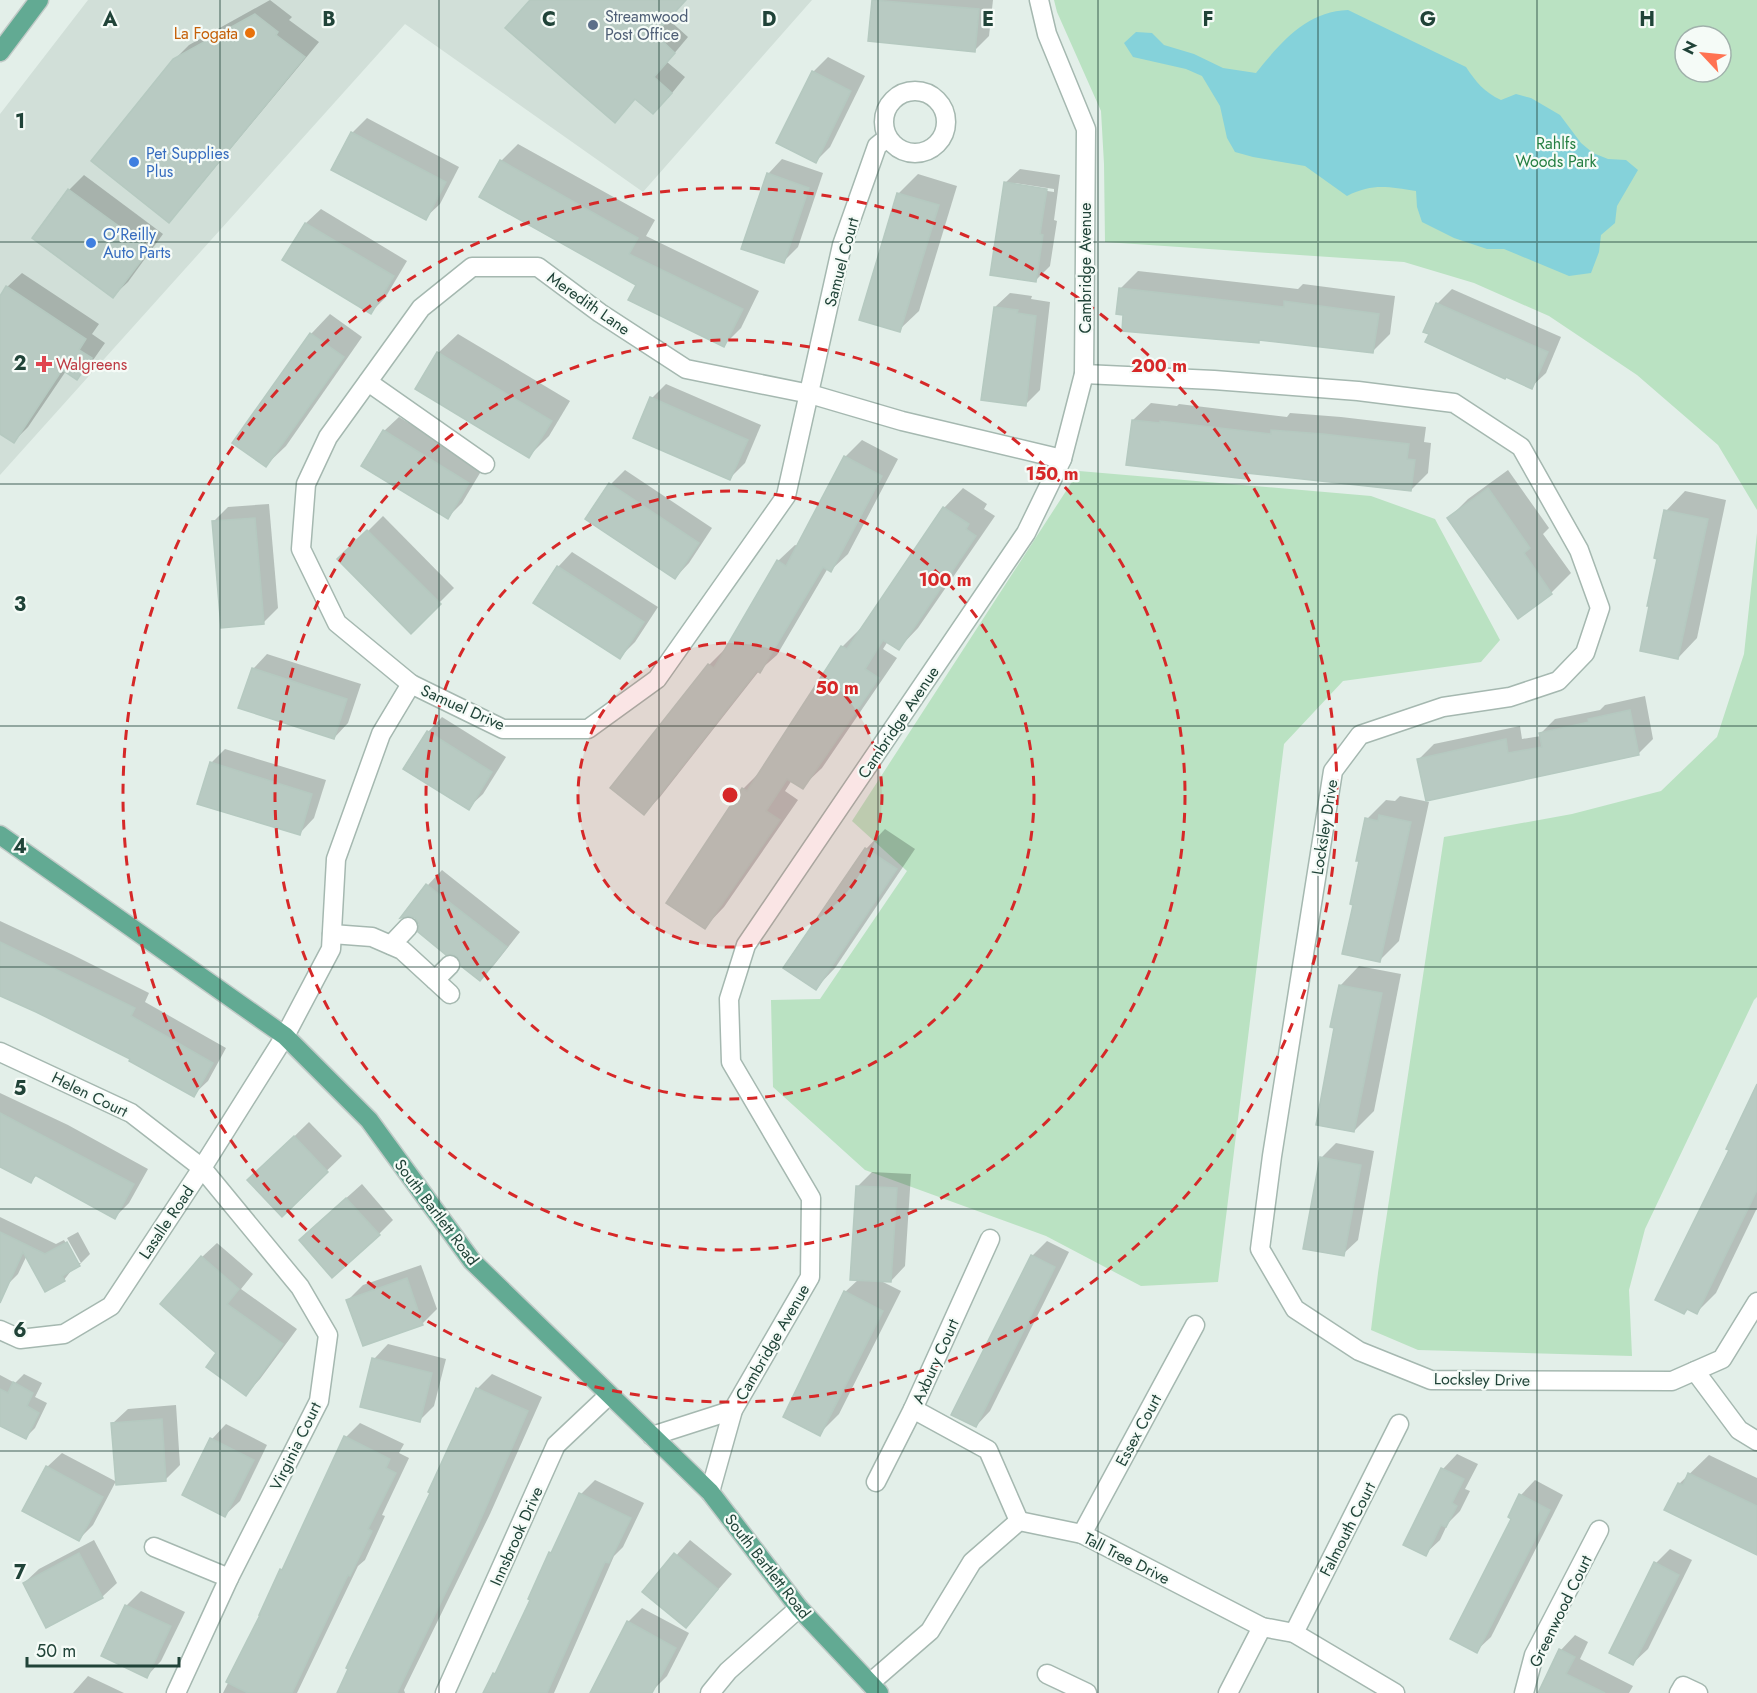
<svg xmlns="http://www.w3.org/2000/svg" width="1757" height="1693" font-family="Jost,sans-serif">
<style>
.built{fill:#d1dfd8}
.green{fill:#bae2c2;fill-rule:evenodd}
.water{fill:#85d2da}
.shadow{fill:#0003;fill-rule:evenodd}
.building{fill:#b8cac2;stroke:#b5c9c0;stroke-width:1.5}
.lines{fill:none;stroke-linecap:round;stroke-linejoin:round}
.minor-casing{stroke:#a5b8b0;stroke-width:21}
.major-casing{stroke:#c1cac7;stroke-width:21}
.minor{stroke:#fff;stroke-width:18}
.major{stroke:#62aa93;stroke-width:18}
.grid{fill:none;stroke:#204338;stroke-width:1.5;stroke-opacity:0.55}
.ring{fill:none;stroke:#d62828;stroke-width:3;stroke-dasharray:10 8}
.service-dot{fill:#5c6f8a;stroke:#f5fbf7;stroke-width:2}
.food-dot{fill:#e8710a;stroke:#f5fbf7;stroke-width:2}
.shop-dot{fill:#3f7fe0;stroke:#f5fbf7;stroke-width:2}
.health-dot{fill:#e0444e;stroke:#f5fbf7;stroke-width:2}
.labels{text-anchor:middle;stroke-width:4.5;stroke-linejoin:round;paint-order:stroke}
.service-label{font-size:16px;fill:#4e5e75;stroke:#f5fbf7;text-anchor:start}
.food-label{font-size:16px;fill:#c56008;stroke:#f5fbf7;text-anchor:end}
.park-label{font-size:16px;fill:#257f42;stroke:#f5fbf7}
.shop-label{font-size:16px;fill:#366cbe;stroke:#f5fbf7;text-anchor:start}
.street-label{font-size:16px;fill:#204338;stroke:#f5fbf7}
.health-label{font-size:16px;fill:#be3a42;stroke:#f5fbf7;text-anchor:start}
.grid-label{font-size:20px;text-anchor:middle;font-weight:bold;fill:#204338;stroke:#f5fbf7;stroke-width:4.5;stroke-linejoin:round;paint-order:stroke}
.centre{fill:#d62828;stroke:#f5fbf7;stroke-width:3}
.ring-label{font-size:18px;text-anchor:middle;font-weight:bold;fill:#d62828;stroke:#f5fbf7;stroke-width:4.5;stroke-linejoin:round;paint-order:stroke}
</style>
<rect width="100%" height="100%" fill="#e3efe9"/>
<path class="built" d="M88,0H812L643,192L405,24L0,475V114Z"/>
<g class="green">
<path d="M1054,0H1757V510L1718,445L1637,375L1549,316L1474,283L1404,262L1105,242L1104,164L1101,111L1057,12ZM1685,36H1721V72H1685Z"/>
<path d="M1079,471L1371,496L1435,519L1500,640L1481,662L1343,681L1284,744L1218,1282L1141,1286L1046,1236L865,1170L773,1087L771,1000L820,999L907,871L852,821Z"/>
<path d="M1757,533V997L1754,1000L1645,1229L1629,1290L1632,1356L1418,1350L1371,1330L1378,1273L1444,837L1572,814L1661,791L1717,737L1744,654Z"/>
</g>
<path class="water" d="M1348,10L1466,67C1476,82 1484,92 1501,100L1516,94L1531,98L1560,115L1581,143L1593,153L1608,159L1626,160L1638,170L1617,206L1615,223L1601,235L1599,252L1591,273L1569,276L1504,249H1487L1454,238L1422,222L1417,207L1416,191C1388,187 1373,183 1347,196L1305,166L1253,157L1235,152L1227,138L1220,106L1202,76L1186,69L1133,57L1124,43L1136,32L1152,33L1164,45L1194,54L1223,68L1256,73C1280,43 1307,11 1348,10Z"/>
<g class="shadow">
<path d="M270,0L292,17L289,20L319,42L183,206L168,221L174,60L189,45Z"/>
<path d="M532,0H685L668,19L688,37L667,62L685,77L668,98L636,97L629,106Z"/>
<path d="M874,0H993L989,36L974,51L869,40Z"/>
<path d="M828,57L865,76L830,147L816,161L813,72Z"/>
<path d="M367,118L459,167L440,204L425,218L352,133Z"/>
<path d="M518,144L655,220L646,236L759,291L741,328L724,345L638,284L501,161Z"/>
<path d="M782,159L823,173L798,247L783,262L768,174Z"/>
<path d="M1020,169L1060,175L1054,220L1057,221L1050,266L1035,281L1005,183ZM1015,183L1054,189V192L1015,186Z"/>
<path d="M918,174L957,186L919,311L899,330L861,319L899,193Z"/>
<path d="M84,175L163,234L128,282L113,296L69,190Z"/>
<path d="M321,209L407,261L385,298L371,312L284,260L306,223Z"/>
<path d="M1138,271L1298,289L1303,284L1395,296L1390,334L1373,351L1262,339L1258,342L1125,313L1120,289Z"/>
<path d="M22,273L99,324L92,334L105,343L91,363L77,378L66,371L28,427L14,441L0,433V298L7,287Z"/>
<path d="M1452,289L1561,337L1546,373L1531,387L1431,333L1437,304Z"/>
<path d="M1010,293L1032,296L1031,299L1050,302L1040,390L1025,405L995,307Z"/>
<path d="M330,314L362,337L286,446L266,465L311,334Z"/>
<path d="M458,334L570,401L549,436L529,456L438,353Z"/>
<path d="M666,384L761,425L745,463L730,478L652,398Z"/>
<path d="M1151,403L1177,406L1179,404L1287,417L1290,413L1341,417L1426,427L1424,442L1431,443L1428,473L1411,490L1250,472L1245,478L1133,420Z"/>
<path d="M399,417L483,468L462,503L448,517L384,431Z"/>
<path d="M862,440L898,459L848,554L831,570L828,568L777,655L759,671L660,797L644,813L612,788L709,665L726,648L778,561L795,545L798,546L845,457Z"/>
<path d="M625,470L712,528L689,563L675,578L611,484Z"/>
<path d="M1508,470L1549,528L1543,534L1571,573L1551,593L1518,617L1449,518L1468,499Z"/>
<path d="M963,488L987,504L984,509L995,516L918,628L899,648L888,641L883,649L897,658L822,768L802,787L792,780L785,791L798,800L724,907L705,927L668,903L743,789L762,770L842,647L862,627L863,628L944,508Z"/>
<path d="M1685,491L1726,500L1697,638L1678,658L1666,511Z"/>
<path d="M269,504L278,608L263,623L213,522L228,507Z"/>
<path d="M383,516L454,588L411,631L340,559Z"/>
<path d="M572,552L658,607L635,642L620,657L558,567Z"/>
<path d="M267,654L361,684L348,723L334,738L253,669Z"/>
<path d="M1645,696L1653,739L1639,753L1427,799L1419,759L1434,744L1520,726L1522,739L1541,736V733L1555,719L1600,710L1605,705Z"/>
<path d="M442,717L506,757L483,794L468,808L428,732Z"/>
<path d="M225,749L326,780L314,818L300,833L211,763Z"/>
<path d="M1400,796L1429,802L1399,941L1379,961L1355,904L1367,819L1386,800L1395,801Z"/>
<path d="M885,829L915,849L835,968L816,988L866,849Z"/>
<path d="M442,870L520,932L494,965L480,979L459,956L416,917L410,914L403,916L428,885Z"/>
<path d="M0,921L71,954L149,993L145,1002L226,1048L208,1081L193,1095L132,1058L0,994Z"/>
<path d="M1359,966L1401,974L1374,1111L1354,1131L1340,986Z"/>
<path d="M1757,1088V1208L1716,1293L1697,1312L1731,1149Z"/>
<path d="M0,1093L68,1125L148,1169L129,1203L115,1217L37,1175L31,1181L0,1166Z"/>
<path d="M309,1122L342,1156L282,1214L264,1166Z"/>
<path d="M1336,1143L1374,1151L1358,1240L1343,1254L1321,1158Z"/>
<path d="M872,1172L911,1174L905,1266L891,1281L879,1280L901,1291L839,1414L819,1434L845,1292L859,1279L858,1186Z"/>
<path d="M362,1184L393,1220L379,1234L315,1226Z"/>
<path d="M0,1217L56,1244L64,1240L77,1263H81L67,1238L78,1232L90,1254L79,1265L74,1267L64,1280L45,1290L27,1255L18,1274L8,1284L0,1280Z"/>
<path d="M1047,1241L1069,1252L990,1411L976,1426L1032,1256Z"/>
<path d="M217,1243L253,1274L241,1289L297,1329L260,1379L246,1394L218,1353L202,1257Z"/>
<path d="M421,1265L437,1309L422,1324L348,1300L363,1285Z"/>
<path d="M388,1344L446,1359L434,1406L419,1421L374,1359Z"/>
<path d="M24,1374L42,1383L35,1397L47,1403L35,1428L26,1437L0,1424V1375L15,1383Z"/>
<path d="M492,1374L542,1397L490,1514L404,1690L405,1693H339L432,1493L430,1492L478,1388Z"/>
<path d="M176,1405L180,1465L165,1480L115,1483L93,1525L79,1539L47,1467L62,1453L117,1482L113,1423L128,1409Z"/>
<path d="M360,1423L404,1444L399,1453L409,1458L382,1515L385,1516L365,1560L358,1566L297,1693H223L262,1615L281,1570L286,1565L346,1437Z"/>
<path d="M226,1424L267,1445L240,1501L225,1515L212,1439Z"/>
<path d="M1457,1454L1478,1464L1465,1489L1470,1491L1460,1511L1448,1523L1440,1540L1425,1554L1405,1544L1443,1469Z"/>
<path d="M1709,1455L1757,1478V1554L1679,1484Z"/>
<path d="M595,1480L644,1503L623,1547L614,1556L554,1693H485L494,1674L499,1669L532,1599L550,1553L555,1548L581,1494Z"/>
<path d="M1535,1480L1563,1495L1491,1637L1476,1651L1521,1495Z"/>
<path d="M94,1540L117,1583L102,1597L24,1583L39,1569Z"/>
<path d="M690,1540L732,1574L686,1626L644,1592Z"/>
<path d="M1670,1549L1692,1560L1648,1649L1633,1663L1656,1563Z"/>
<path d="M141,1591L185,1612L161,1661L147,1676L126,1606Z"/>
<path d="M642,1608L689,1633L667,1676L652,1691L639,1693H593L628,1622Z"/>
<path d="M1575,1635L1588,1642L1580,1659L1633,1686L1629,1693H1547L1561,1650Z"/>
<path d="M88,1676L124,1693H73Z"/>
</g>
<g class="building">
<path d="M530,0H686L655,34L675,53L654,77L672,93L653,114L635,99L615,123L505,28Z"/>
<path d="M872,0L979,9L975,52L868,41Z"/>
<path d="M255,14L278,32L276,35L305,57L169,223L91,161L173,59Z"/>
<path d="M812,71L851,91L816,163L776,143Z"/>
<path d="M351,132L446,182L426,220L331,170Z"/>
<path d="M500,160L638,238L629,254L743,309L724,347L628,300L636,285L479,197Z"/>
<path d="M767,173L809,188L784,263L741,249Z"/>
<path d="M1004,182L1047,189L1040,234L1043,235L1036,282L990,275Z"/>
<path d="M68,189L150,249L113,298L32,238Z"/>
<path d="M897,193L939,205L900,332L859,320Z"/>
<path d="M305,223L394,276L371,314L282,260Z"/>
<path d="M6,286L86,339L79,350L92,358L77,380L62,370L14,443L0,434V296Z"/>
<path d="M1119,288L1284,307V301L1379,314L1373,353L1259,340V343L1122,331L1123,315L1116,314Z"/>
<path d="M1436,303L1548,352L1532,389L1506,377L1505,379L1425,342L1429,334L1423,332Z"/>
<path d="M994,307L1018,310L1017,313L1036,316L1026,406L981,400Z"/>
<path d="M310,333L344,357L266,467L232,443Z"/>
<path d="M437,352L552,421L529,458L415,389Z"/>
<path d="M650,397L748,440L730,480L633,438Z"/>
<path d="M1132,420L1160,423V421L1271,434V430L1323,434L1409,444L1407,459L1415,460L1411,491L1246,473V479L1126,465Z"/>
<path d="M383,430L469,483L448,519L361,466Z"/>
<path d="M844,456L882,476L831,572L823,567L760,673L757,671L644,815L610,788L708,664L714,668L777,560L786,566Z"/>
<path d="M609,483L699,543L675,579L585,519Z"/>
<path d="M1488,488L1530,548L1524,553L1552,594L1518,619L1447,518Z"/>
<path d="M943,507L969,524L966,529L976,536L899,650L883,640L865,669L879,678L803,789L787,779L766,811L780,820L705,929L666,903L742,788L747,791L841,646L847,649Z"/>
<path d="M1664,510L1708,519L1678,659L1640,651L1649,606H1647L1657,559L1654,558Z"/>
<path d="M255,518L264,624L221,628L212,521Z"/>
<path d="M367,530L441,604L411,634L337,559Z"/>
<path d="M557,566L644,622L620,659L533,603Z"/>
<path d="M252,668L347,699L334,739L238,708Z"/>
<path d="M1630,710L1639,755L1426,801L1417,759L1506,739L1508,753L1542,747L1539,733L1589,722L1588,719Z"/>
<path d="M427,731L492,772L469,810L403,769Z"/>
<path d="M210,762L312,794L300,835L197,804Z"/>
<path d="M1379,815L1411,822L1380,962L1342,954L1353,905L1350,904L1359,861H1356L1365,818L1378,821Z"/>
<path d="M865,848L897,869L816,990L783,968Z"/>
<path d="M426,884L507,947L480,981L461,966L457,957L452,954L446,955L418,932L419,924L415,918L410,916L400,918Z"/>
<path d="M0,942L135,1008L131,1016L213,1063L194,1097L129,1061L130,1059L36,1012L0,996Z"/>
<path d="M1339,985L1382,993L1354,1132L1316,1125L1334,1028L1330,1027Z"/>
<path d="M1757,1084V1190L1697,1314L1687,1309L1684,1314L1655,1300L1729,1150L1726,1149Z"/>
<path d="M0,1113L134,1184L115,1219L35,1175L31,1183L0,1167Z"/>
<path d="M294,1136L328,1172L282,1217L247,1180Z"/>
<path d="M1320,1157L1361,1165L1344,1256L1303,1249Z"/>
<path d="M856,1186L897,1188L891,1282L850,1280Z"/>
<path d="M346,1198L380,1235L332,1278L299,1240Z"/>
<path d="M0,1232L45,1254L67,1242L80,1266L62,1276L65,1281L45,1292L23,1252L0,1303Z"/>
<path d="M1031,1255L1055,1267L976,1427L951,1415Z"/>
<path d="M201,1256L239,1289L227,1304L283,1344L246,1396L206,1367L216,1353L160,1304Z"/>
<path d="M407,1278L423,1325L363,1346L346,1300Z"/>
<path d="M844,1291L883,1311L820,1436L783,1417Z"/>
<path d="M372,1358L432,1373L420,1422L360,1407Z"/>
<path d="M13,1382L33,1393L27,1406L39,1413L26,1439L0,1426V1389L8,1393Z"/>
<path d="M476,1388L528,1411L476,1530L397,1693H337L348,1669L346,1668L430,1493L428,1492Z"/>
<path d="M162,1419L166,1481L116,1485L111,1423Z"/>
<path d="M344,1436L390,1459L386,1468L396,1473L368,1529L372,1531L350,1576L348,1575L292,1693H248L226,1682L260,1615H259L280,1569L282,1570Z"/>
<path d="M210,1438L254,1460L225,1517L182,1495Z"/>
<path d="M46,1466L103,1497L79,1541L22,1511Z"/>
<path d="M1441,1468L1464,1479L1452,1503L1457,1506L1446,1527L1441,1525L1426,1556L1403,1545Z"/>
<path d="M1688,1473L1757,1506V1555L1664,1510L1678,1483L1683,1485Z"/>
<path d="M579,1493L631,1518L609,1563L605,1562L547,1693H483L493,1673L495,1674L530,1600L528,1599L549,1552L551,1553Z"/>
<path d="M1519,1494L1550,1510L1477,1653L1450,1639L1511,1519L1508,1517Z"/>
<path d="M79,1553L103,1598L46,1628L23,1583Z"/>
<path d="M674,1553L718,1589L686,1628L642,1592Z"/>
<path d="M1654,1562L1679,1575L1633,1665L1609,1653Z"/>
<path d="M125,1605L171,1626L147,1678L101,1656Z"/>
<path d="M627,1621L676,1648L652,1693H590Z"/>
<path d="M1559,1649L1575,1657L1566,1674L1605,1693H1538Z"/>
</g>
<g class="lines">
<defs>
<g id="minor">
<circle cx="915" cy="122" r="31"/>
<path d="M1084,374L1214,380L1358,391L1454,403L1521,447L1579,550L1600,608L1585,653L1558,681L1510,697L1443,707L1360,735L1333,771L1272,1156L1260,1249L1295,1309L1359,1351L1431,1380L1672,1381L1722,1359L1757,1302"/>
<path d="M368,382L485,464"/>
<path d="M411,684L337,623L301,549L306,484L328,437L421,308L472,267H538L600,313L686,369L810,394L902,421L1062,459"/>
<path d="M332,934L372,937L402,950L450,994"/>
<path d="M391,945L408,927"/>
<path d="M435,980L450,965"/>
<path d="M0,1052L131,1113L202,1168L300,1287L328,1335L319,1401L229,1578L176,1693"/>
<path d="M0,1330L20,1339L64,1334L111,1306L202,1168L285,1036L331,949L336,859L381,734L411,684L503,729H588L657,679L786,496L842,245L877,146L887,138"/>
<path d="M1695,1371L1739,1430L1757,1441"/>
<path d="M913,1409L988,1450L1019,1521"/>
<path d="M652,1436L733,1410"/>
<path d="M876,1482L913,1409L990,1239"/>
<path d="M710,1492L733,1410L810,1277L811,1198L731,1062L729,999L746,945L1026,533L1062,459L1084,374L1086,129L1047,34L1039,0"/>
<path d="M1082,1534L1195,1325"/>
<path d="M154,1547L229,1578"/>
<path d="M1294,1633L1399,1424"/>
<path d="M1047,1674L1087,1693"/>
<path d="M870,1683L930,1631L972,1562L1019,1521L1082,1534L1262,1627L1294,1633L1395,1693"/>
<path d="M445,1693L556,1445L609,1395"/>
<path d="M710,1693L728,1671L799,1608"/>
<path d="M1228,1693L1262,1627"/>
<path d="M1524,1693L1534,1655L1599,1530"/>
<path d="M1679,1693L1683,1686L1698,1693"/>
</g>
<g id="major">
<path d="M0,52L39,0"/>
<path d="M0,835L285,1036L369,1120L472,1261L710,1492L799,1608L879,1693"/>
</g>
</defs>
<use href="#minor" class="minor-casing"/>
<use href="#major" class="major-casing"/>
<use href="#minor" class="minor"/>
<use href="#major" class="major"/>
</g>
<path class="grid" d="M220,0V1693M439,0V1693M659,0V1693M878,0V1693M1098,0V1693M1318,0V1693M1537,0V1693M0,242H1757M0,484H1757M0,726H1757M0,967H1757M0,1209H1757M0,1451H1757"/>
<circle cx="730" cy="795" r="152" fill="#d62828" fill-opacity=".12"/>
<g class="ring">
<circle cx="730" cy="795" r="152"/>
<circle cx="730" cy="795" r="304"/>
<circle cx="730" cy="795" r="455"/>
<circle cx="730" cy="795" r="607"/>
</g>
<circle class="service-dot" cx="593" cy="25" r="6"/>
<circle class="food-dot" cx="250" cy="33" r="6"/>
<g class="shop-dot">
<circle cx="134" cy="162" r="6"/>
<circle cx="91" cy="243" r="6"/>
</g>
<path class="health-dot" d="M41 355h6v6h6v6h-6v6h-6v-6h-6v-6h6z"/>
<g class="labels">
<g class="service-label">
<text x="605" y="22">Streamwood<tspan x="605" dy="18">Post Office</tspan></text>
</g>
<g class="food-label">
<text x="238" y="39">La Fogata</text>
</g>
<g class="park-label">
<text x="1556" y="149">Rahlfs<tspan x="1556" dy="18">Woods Park</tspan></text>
</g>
<g class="shop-label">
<text x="146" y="159">Pet Supplies<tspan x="146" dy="18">Plus</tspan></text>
<text x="103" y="240">O'Reilly<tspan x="103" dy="18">Auto Parts</tspan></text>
</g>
<g class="street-label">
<text transform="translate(841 262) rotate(-75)" y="6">Samuel Court</text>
<text transform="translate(1085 268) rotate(-90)" y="6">Cambridge Avenue</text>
<text transform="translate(589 303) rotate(35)" y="6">Meredith Lane</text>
<text transform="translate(463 707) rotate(24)" y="6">Samuel Drive</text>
<text transform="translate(898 722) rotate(-56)" y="6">Cambridge Avenue</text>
<text transform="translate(1324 827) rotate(-81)" y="6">Locksley Drive</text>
<text transform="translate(90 1094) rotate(26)" y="6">Helen Court</text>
<text transform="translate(437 1212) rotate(53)" y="6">South Bartlett Road</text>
<text transform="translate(166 1222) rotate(-56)" y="6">Lasalle Road</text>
<text transform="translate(772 1342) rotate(-60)" y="6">Cambridge Avenue</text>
<text transform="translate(935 1361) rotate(-66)" y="6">Axbury Court</text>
<text transform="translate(1482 1379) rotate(1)" y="6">Locksley Drive</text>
<text transform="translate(1138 1430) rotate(-62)" y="6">Essex Court</text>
<text transform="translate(295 1446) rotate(-64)" y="6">Virginia Court</text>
<text transform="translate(1347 1529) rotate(-63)" y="6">Falmouth Court</text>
<text transform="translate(516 1536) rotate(-66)" y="6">Innsbrook Drive</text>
<text transform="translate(1127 1558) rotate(27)" y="6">Tall Tree Drive</text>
<text transform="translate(768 1566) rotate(52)" y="6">South Bartlett Road</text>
<text transform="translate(1560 1611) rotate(-64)" y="6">Greenwood Court</text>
</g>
<g class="health-label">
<text x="56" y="370">Walgreens</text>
</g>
</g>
<g class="grid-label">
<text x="110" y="26">A</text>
<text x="329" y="26">B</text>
<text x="549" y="26">C</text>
<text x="769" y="26">D</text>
<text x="988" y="26">E</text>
<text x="1208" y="26">F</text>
<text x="1428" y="26">G</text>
<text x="1647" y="26">H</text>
<text x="20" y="128">1</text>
<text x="20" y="370">2</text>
<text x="20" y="611">3</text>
<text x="20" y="853">4</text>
<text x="20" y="1095">5</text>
<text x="20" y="1337">6</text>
<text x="20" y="1579">7</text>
</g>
<circle cx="730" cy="795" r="9" class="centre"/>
<g class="ring-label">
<text x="1159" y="372">200 m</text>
<text x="1052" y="480">150 m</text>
<text x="945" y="586">100 m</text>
<text x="837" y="694">50 m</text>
</g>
<g transform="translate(1703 54) rotate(296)"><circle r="28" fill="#f5fbf7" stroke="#a0b1ab" stroke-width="1.5"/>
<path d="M0-4.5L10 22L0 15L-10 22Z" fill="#ff7251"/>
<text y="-9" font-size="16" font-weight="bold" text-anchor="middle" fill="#204338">N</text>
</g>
<path d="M27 1657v9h152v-9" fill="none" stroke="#204338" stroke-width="3"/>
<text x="36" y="1657" font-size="18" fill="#204338" stroke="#f5fbf7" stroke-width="4.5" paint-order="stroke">50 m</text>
</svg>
